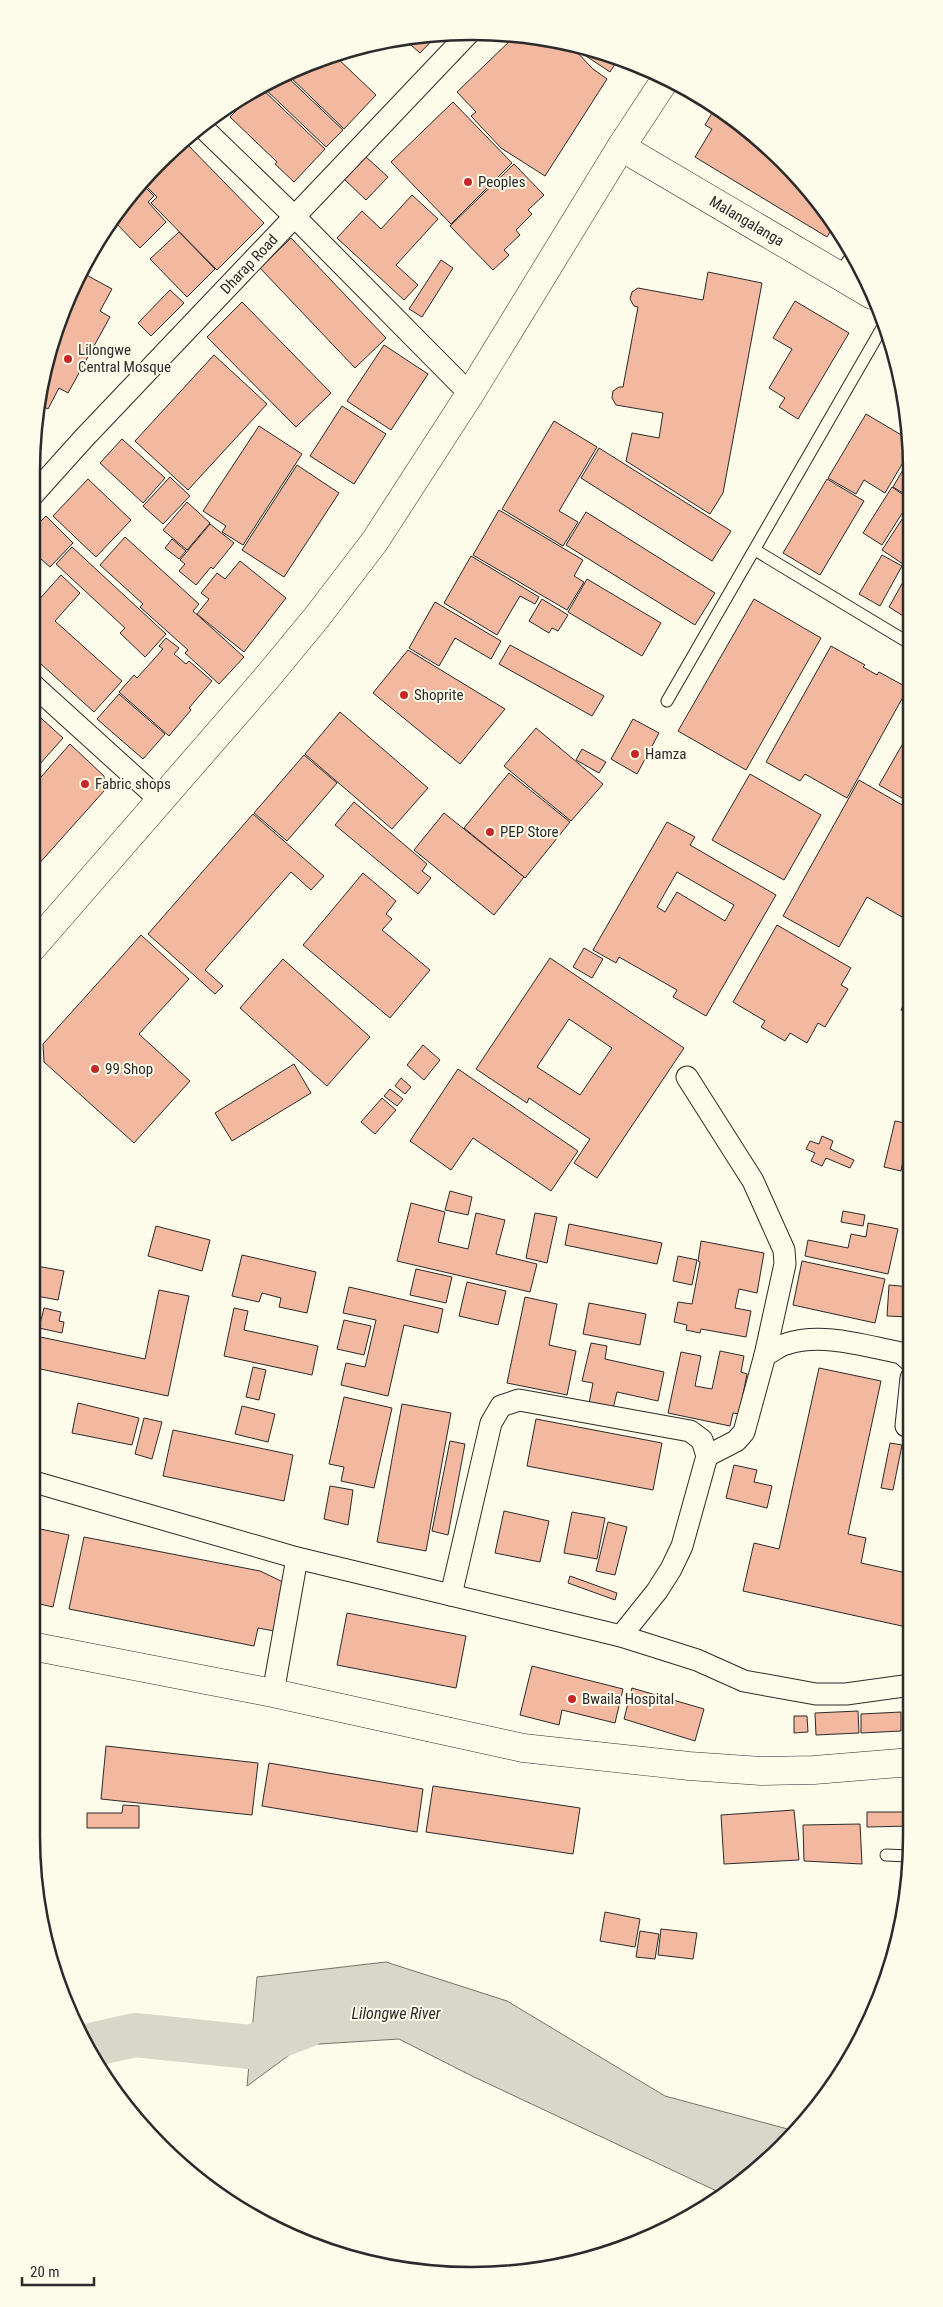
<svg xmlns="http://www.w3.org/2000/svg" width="943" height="2307" font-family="'Roboto Condensed',sans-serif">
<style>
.water{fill:#d8d7c9;stroke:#74746e}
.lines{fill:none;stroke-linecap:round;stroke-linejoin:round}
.river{stroke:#d8d7c9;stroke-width:44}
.building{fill:#f2b8a0;stroke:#2b2b2b;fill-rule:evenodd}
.lane-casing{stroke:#2b2b2b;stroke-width:13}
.street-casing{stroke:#2b2b2b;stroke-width:23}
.secondary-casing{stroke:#2b2b2b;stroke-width:29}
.highway-casing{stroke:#2b2b2b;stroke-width:29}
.lane{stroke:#fdfbea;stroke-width:11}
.street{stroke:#fdfbea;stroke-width:21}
.secondary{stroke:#fdfbea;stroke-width:28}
.highway{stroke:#fdfbea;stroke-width:28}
.poi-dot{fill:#c62828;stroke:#fdfbea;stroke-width:2}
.labels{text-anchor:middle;stroke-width:4;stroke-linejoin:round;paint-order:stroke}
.poi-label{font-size:15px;fill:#2b2b2b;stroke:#fdfbea;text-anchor:start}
.street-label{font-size:15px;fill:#2b2b2b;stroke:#fdfbea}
.water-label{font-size:16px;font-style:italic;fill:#2b2b2b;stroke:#fdfbea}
.rim{fill:none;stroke:#2b2b2b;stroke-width:2.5}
</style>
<rect width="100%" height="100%" fill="#fdfbea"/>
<path class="water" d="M386,1962L507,2001L665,2096L795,2131L762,2166L723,2194L472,2076L399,2039L303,2045L247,2086L257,1977Z"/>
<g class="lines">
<path class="river" d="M86,2046L135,2035L250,2047L306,2026"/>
</g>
<g class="building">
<path d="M439,33L420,53L404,39Z"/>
<path d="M516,35H529L569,44L593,69L607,79L545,176L501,148L471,116L476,112L457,92Z"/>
<path d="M583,48L613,55L619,58L610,72L580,52Z"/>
<path d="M334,55L376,95L344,129L286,73Z"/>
<path d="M284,74L343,130L326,147L262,86Z"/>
<path d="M260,87L325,149L294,182L275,164L277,162L230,117Z"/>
<path d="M453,102L512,163L451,224L391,162Z"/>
<path d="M716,106L803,181L833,227L827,237L695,157L712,129L705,125Z"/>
<path d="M184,141L264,223L217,270L151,203L157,197L141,181Z"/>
<path d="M365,156L388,177L366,200L344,179Z"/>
<path d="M514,164L544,195L528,210L532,214L516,230L520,235L504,250L509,255L493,270L450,226Z"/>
<path d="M140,182L154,196L148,202L166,222L140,248L113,220Z"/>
<path d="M412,195L438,219L396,265L418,285L404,300L337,238L362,211L381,229Z"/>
<path d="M179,232L215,269L187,297L150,259Z"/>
<path d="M291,238L386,338L355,368L260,268Z"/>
<path d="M441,260L453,268L422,317L409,309Z"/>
<path d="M81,272L112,289L100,311L110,317L68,393L59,388L48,409L42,406L55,330Z"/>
<path d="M708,272L762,283L723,493L710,514L626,461L632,433L659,438L663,413L616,405L612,398L613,391L619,387H623L638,307L634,306L630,299L632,292L638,288L703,300Z"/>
<path d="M170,290L184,303L151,336L138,323Z"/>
<path d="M795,301L849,333L798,419L779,407L785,398L769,388L792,349L773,338Z"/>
<path d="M242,302L331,393L296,427L207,337Z"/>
<path d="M384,345L428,374L391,430L347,401Z"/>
<path d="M214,355L267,404L188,490L135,441Z"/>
<path d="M342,406L386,434L354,484L310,456Z"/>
<path d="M866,414L908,439V454L885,493L864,480L856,494L828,478Z"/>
<path d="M554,421L597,447L559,511L578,522L563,546L502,509Z"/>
<path d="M259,426L302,454L243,545L222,532L226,526L203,511Z"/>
<path d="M122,439L165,478L143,503L100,463Z"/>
<path d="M599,448L731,531L712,561L581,478Z"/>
<path d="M908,461V496L893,487Z"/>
<path d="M297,465L339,493L284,577L242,550Z"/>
<path d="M170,477L190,496L163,524L143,506Z"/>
<path d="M88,479L131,520L96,557L53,516Z"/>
<path d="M827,479L864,501L820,575L783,553Z"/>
<path d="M892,487L908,498V504L882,545L863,533Z"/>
<path d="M187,502L210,523L187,550L163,530Z"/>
<path d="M499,510L583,560L574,576L584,582L567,610L473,555Z"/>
<path d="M908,510V562L906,566L882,550Z"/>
<path d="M586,512L715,593L695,625L566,545Z"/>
<path d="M46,516L73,543L50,567L31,550V531Z"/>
<path d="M210,524L234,543L213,569L211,567L196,585L179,571L185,564L180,560Z"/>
<path d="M125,537L199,604L193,611L244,657L219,684L185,653L188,650L140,607L143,604L100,565Z"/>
<path d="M172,539L186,551L179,559L165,548Z"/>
<path d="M72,547L166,634L145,657L120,633L125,628L56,564Z"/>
<path d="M882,555L902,566L880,606L859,594Z"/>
<path d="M471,556L539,597L535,604L520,596L497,635L444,603Z"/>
<path d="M240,561L286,598L244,652L197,614L209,599L201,593L217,573L225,579Z"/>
<path d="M908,573V619L889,607Z"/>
<path d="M61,575L80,593L55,621L122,681L94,712L31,655V599L36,603Z"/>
<path d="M587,579L661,623L642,656L568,612Z"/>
<path d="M542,599L568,615L558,631L552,628L549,633L529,621Z"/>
<path d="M754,599L821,638L746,770L678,731Z"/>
<path d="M435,602L501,641L491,659L455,638L439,666L409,648Z"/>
<path d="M166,638L179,648L174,654L186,664L189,661L212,681L189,708L191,710L169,736L119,692L134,675L137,678L163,649L159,646Z"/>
<path d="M510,645L604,696L592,716L499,664Z"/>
<path d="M831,646L865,665L863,667L877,675L879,672L908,688L847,798L805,774L800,781L766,762Z"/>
<path d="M408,650L505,709L460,764L373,693Z"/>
<path d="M119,694L165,734L143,759L97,719Z"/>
<path d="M31,709L63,738L31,774Z"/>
<path d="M340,712L428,788L392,829L305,754Z"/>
<path d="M633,719L659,733L637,774L611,759Z"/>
<path d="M536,728L603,784L571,821L504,766Z"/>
<path d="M909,733V802L879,785Z"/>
<path d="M70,744L104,776V791L36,867L31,862V782L34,785Z"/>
<path d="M582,749L606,762L599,773L576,760Z"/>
<path d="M304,755L337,783L287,841L254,813Z"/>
<path d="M509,773L570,822L525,878L464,828Z"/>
<path d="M750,774L821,815L784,880L712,840Z"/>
<path d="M859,780L909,809V921L867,897L839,947L783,916Z"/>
<path d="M354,802L427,864L422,871L431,878L418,894L335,825Z"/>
<path d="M444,813L524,877L494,915L414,850Z"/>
<path d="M253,814L324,876L311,890L291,872L205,970L223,986L215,994L148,934Z"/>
<path d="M667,822L695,837L690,845L776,895L706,1016L673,997L677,990L619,957L616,963L593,950ZM677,872L734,905L725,921L677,892L665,912L657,907Z"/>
<path d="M363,873L396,901L386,914L392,919L382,930L430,970L390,1018L303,945Z"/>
<path d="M777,925L851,968L841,985L848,989L825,1027L818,1023L807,1043L790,1033L785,1041L761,1027L765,1021L733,1002Z"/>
<path d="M141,935L189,979L139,1034L190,1081L134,1143L44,1062L43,1044Z"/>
<path d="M584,948L603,959L592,978L573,967Z"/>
<path d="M550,958L684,1048L597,1178L574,1163L590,1139L529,1098L527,1103L476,1069ZM569,1019L612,1048L580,1095L537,1067Z"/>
<path d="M283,959L370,1037L327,1086L240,1008Z"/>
<path d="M909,994L910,1015L901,1010Z"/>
<path d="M423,1045L440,1060L424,1080L407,1065Z"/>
<path d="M294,1064L311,1093L232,1141L215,1113Z"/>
<path d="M458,1069L578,1151L551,1191L473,1138L451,1170L410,1141Z"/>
<path d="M401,1078L411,1087L405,1094L395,1086Z"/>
<path d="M390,1089L403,1099L397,1106L384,1096Z"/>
<path d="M382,1098L396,1110L375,1134L361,1122Z"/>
<path d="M895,1121L910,1124L901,1171L884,1167Z"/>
<path d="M822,1136L833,1141L830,1149L854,1160L850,1168L826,1158L822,1166L811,1161L815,1153L806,1149L810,1141L819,1144Z"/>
<path d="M450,1191L472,1197L468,1215L445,1210Z"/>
<path d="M411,1203L445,1212L438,1242L468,1249L476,1213L505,1220L496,1254L537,1264L530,1292L397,1261Z"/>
<path d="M843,1211L865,1215L863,1226L841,1222Z"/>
<path d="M535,1213L557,1217L547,1263L526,1258Z"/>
<path d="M868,1223L898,1229L888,1274L805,1256L808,1240L848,1248L851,1234L866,1237Z"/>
<path d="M569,1224L662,1243L657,1264L565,1245Z"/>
<path d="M156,1226L210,1240L202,1271L148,1256Z"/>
<path d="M701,1241L764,1253L757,1293L739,1289L735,1308L751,1311L746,1337L701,1329L700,1333L686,1330L687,1325L674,1322L678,1302L692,1304L700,1262L698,1261Z"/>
<path d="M242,1255L316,1272L307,1313L279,1307L281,1298L262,1293L259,1302L232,1296Z"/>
<path d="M678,1256L697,1260L692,1285L673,1281Z"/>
<path d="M802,1261L885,1279L875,1323L793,1305Z"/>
<path d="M31,1265L64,1271L58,1300L31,1295Z"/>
<path d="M416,1269L452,1277L446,1303L410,1295Z"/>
<path d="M467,1282L506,1291L498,1325L459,1316Z"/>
<path d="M889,1285L910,1287V1317L887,1316Z"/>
<path d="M349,1287L443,1309L438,1333L404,1325L388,1396L341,1385L346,1363L365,1367L376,1320L343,1313Z"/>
<path d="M159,1290L189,1296L168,1396L31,1367V1335L145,1359Z"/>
<path d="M525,1297L557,1304L549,1345L576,1351L567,1395L507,1383Z"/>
<path d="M589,1303L646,1314L640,1345L583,1334Z"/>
<path d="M44,1308L61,1312L59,1321L64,1322L62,1333L39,1328Z"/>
<path d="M234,1308L248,1311L244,1330L318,1346L312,1375L224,1356Z"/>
<path d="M344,1320L371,1326L364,1355L337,1349Z"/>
<path d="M591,1343L607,1346L605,1359L664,1372L658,1401L617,1392L612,1413L588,1408L593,1383L582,1381Z"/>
<path d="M720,1351L744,1356L741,1372L747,1374L739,1414L733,1413L730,1426L668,1413L681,1352L701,1356L695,1386L712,1389Z"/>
<path d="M253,1367L266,1370L259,1400L246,1397Z"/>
<path d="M819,1368L881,1381L848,1534L866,1538L861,1563L911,1574V1628L743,1591L754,1543L779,1549Z"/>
<path d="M344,1397L392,1408L374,1488L341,1481L344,1467L329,1464Z"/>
<path d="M78,1403L139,1418L132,1445L72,1433Z"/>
<path d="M402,1404L451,1413L426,1551L377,1542Z"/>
<path d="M242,1406L275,1414L268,1442L235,1434Z"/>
<path d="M144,1418L162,1422L152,1459L135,1454Z"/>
<path d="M536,1419L662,1443L653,1490L527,1466Z"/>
<path d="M173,1430L293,1455L284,1501L163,1476Z"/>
<path d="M450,1441L465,1444L448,1535L432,1531Z"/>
<path d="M890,1443L902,1445L893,1490L881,1488Z"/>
<path d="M734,1465L757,1470L754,1482L772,1486L767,1508L726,1498Z"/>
<path d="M911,1475V1512L904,1511Z"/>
<path d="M330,1486L353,1490L348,1525L324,1519Z"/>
<path d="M504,1511L549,1521L540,1562L495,1553Z"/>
<path d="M572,1512L605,1518L597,1559L564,1553Z"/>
<path d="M608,1522L627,1527L615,1575L596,1571Z"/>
<path d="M31,1527L69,1535L53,1607L31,1602Z"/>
<path d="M84,1537L260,1571L283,1582L274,1631L258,1628L254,1646L69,1609Z"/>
<path d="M570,1576L617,1593L615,1600L568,1583Z"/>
<path d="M347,1613L466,1636L456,1688L337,1665Z"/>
<path d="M532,1666L623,1689L615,1723L562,1710L559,1725L520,1715Z"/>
<path d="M632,1688L704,1709L695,1741L624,1719Z"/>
<path d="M911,1710V1733H907L903,1712Z"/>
<path d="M858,1711L859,1733L816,1735L815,1713Z"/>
<path d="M901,1712V1731L861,1733V1714Z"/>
<path d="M794,1716H807L808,1732L794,1733Z"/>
<path d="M106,1746L258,1763L252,1815L101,1799Z"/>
<path d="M269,1763L423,1789L417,1832L262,1806Z"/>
<path d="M433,1786L580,1808L573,1854L426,1832Z"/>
<path d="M123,1805L139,1806V1828H87V1813H122Z"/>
<path d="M794,1810L799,1860L724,1864L721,1815Z"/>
<path d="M867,1812H912V1826L867,1827Z"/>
<path d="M860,1824L862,1864L804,1861L803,1825Z"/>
<path d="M605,1912L640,1919L635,1947L600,1941Z"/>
<path d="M661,1929L697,1933L693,1959L658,1955Z"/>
<path d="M640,1931L659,1934L655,1959L636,1957Z"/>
</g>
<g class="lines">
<defs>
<g id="lane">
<path d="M839,274L852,255"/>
<path d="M755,550L909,643"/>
<path d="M667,701L882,328"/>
<path d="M886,1855L908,1856"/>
</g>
<g id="street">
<path d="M200,125L294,216L470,394"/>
<path id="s1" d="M31,497L84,438L469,33"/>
<path d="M31,683L160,800"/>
<path d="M687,1077L753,1181L784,1250L785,1264L765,1355L744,1432L736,1441L707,1456"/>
<path d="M765,1355C772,1352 779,1346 786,1344C823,1332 864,1346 901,1353L910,1361"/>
<path d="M906,1426L911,1378"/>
<path d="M31,1481L297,1558L621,1636L697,1660L744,1681L816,1694H846L911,1685"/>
<path d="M451,1595L491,1423L501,1406L519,1400L690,1431L702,1440L707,1456L682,1546L671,1569L657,1591L621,1636"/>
<path d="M273,1693L297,1558"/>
</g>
<g id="secondary">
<path id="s2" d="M621,147L872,295"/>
<path d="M31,1646L273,1693L523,1748L689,1766L761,1771L814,1770L912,1762"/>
</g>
<path id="highway" d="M31,949L265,680L317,617L375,541L470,394L621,147L665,80"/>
</defs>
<use href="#lane" class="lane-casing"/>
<use href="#street" class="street-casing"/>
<use href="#secondary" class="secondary-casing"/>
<use href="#highway" class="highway-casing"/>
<use href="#lane" class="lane"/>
<use href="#street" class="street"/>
<use href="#secondary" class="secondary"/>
<use href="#highway" class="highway"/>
</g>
<g class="poi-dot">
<circle cx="468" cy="182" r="5"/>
<circle cx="68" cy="359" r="5"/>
<circle cx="404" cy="695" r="5"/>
<circle cx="635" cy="754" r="5"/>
<circle cx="85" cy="784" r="5"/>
<circle cx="490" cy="832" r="5"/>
<circle cx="95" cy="1069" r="5"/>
<circle cx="572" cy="1699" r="5"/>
</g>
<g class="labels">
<g class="poi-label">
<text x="478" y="187">Peoples</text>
<text x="78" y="355">Lilongwe<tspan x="78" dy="17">Central Mosque</tspan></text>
<text x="414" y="700">Shoprite</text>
<text x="645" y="759">Hamza</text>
<text x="95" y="789">Fabric shops</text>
<text x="500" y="837">PEP Store</text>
<text x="105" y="1074">99 Shop</text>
<text x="582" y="1704">Bwaila Hospital</text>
</g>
<g class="street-label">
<text dy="5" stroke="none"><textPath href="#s2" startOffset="146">Malangalanga</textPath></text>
<text dy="5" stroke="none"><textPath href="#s1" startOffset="319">Dharap Road</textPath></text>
</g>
<g class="water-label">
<text x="396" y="2019">Lilongwe River</text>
</g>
</g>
<path d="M0 0H943V2307H0ZM471 40H472A431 431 0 0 1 903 471V1836A431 431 0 0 1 472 2267H471A431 431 0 0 1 40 1836V471A431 431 0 0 1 471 40Z" fill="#fdfbea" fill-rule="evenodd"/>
<path class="rim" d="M471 40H472A431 431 0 0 1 903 471V1836A431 431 0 0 1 472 2267H471A431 431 0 0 1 40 1836V471A431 431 0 0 1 471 40Z"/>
<path d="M22 2277v8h72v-8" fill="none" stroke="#2b2b2b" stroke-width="2.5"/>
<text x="30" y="2277" font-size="15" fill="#2b2b2b" stroke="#fdfbea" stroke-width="4" paint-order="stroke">20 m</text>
</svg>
